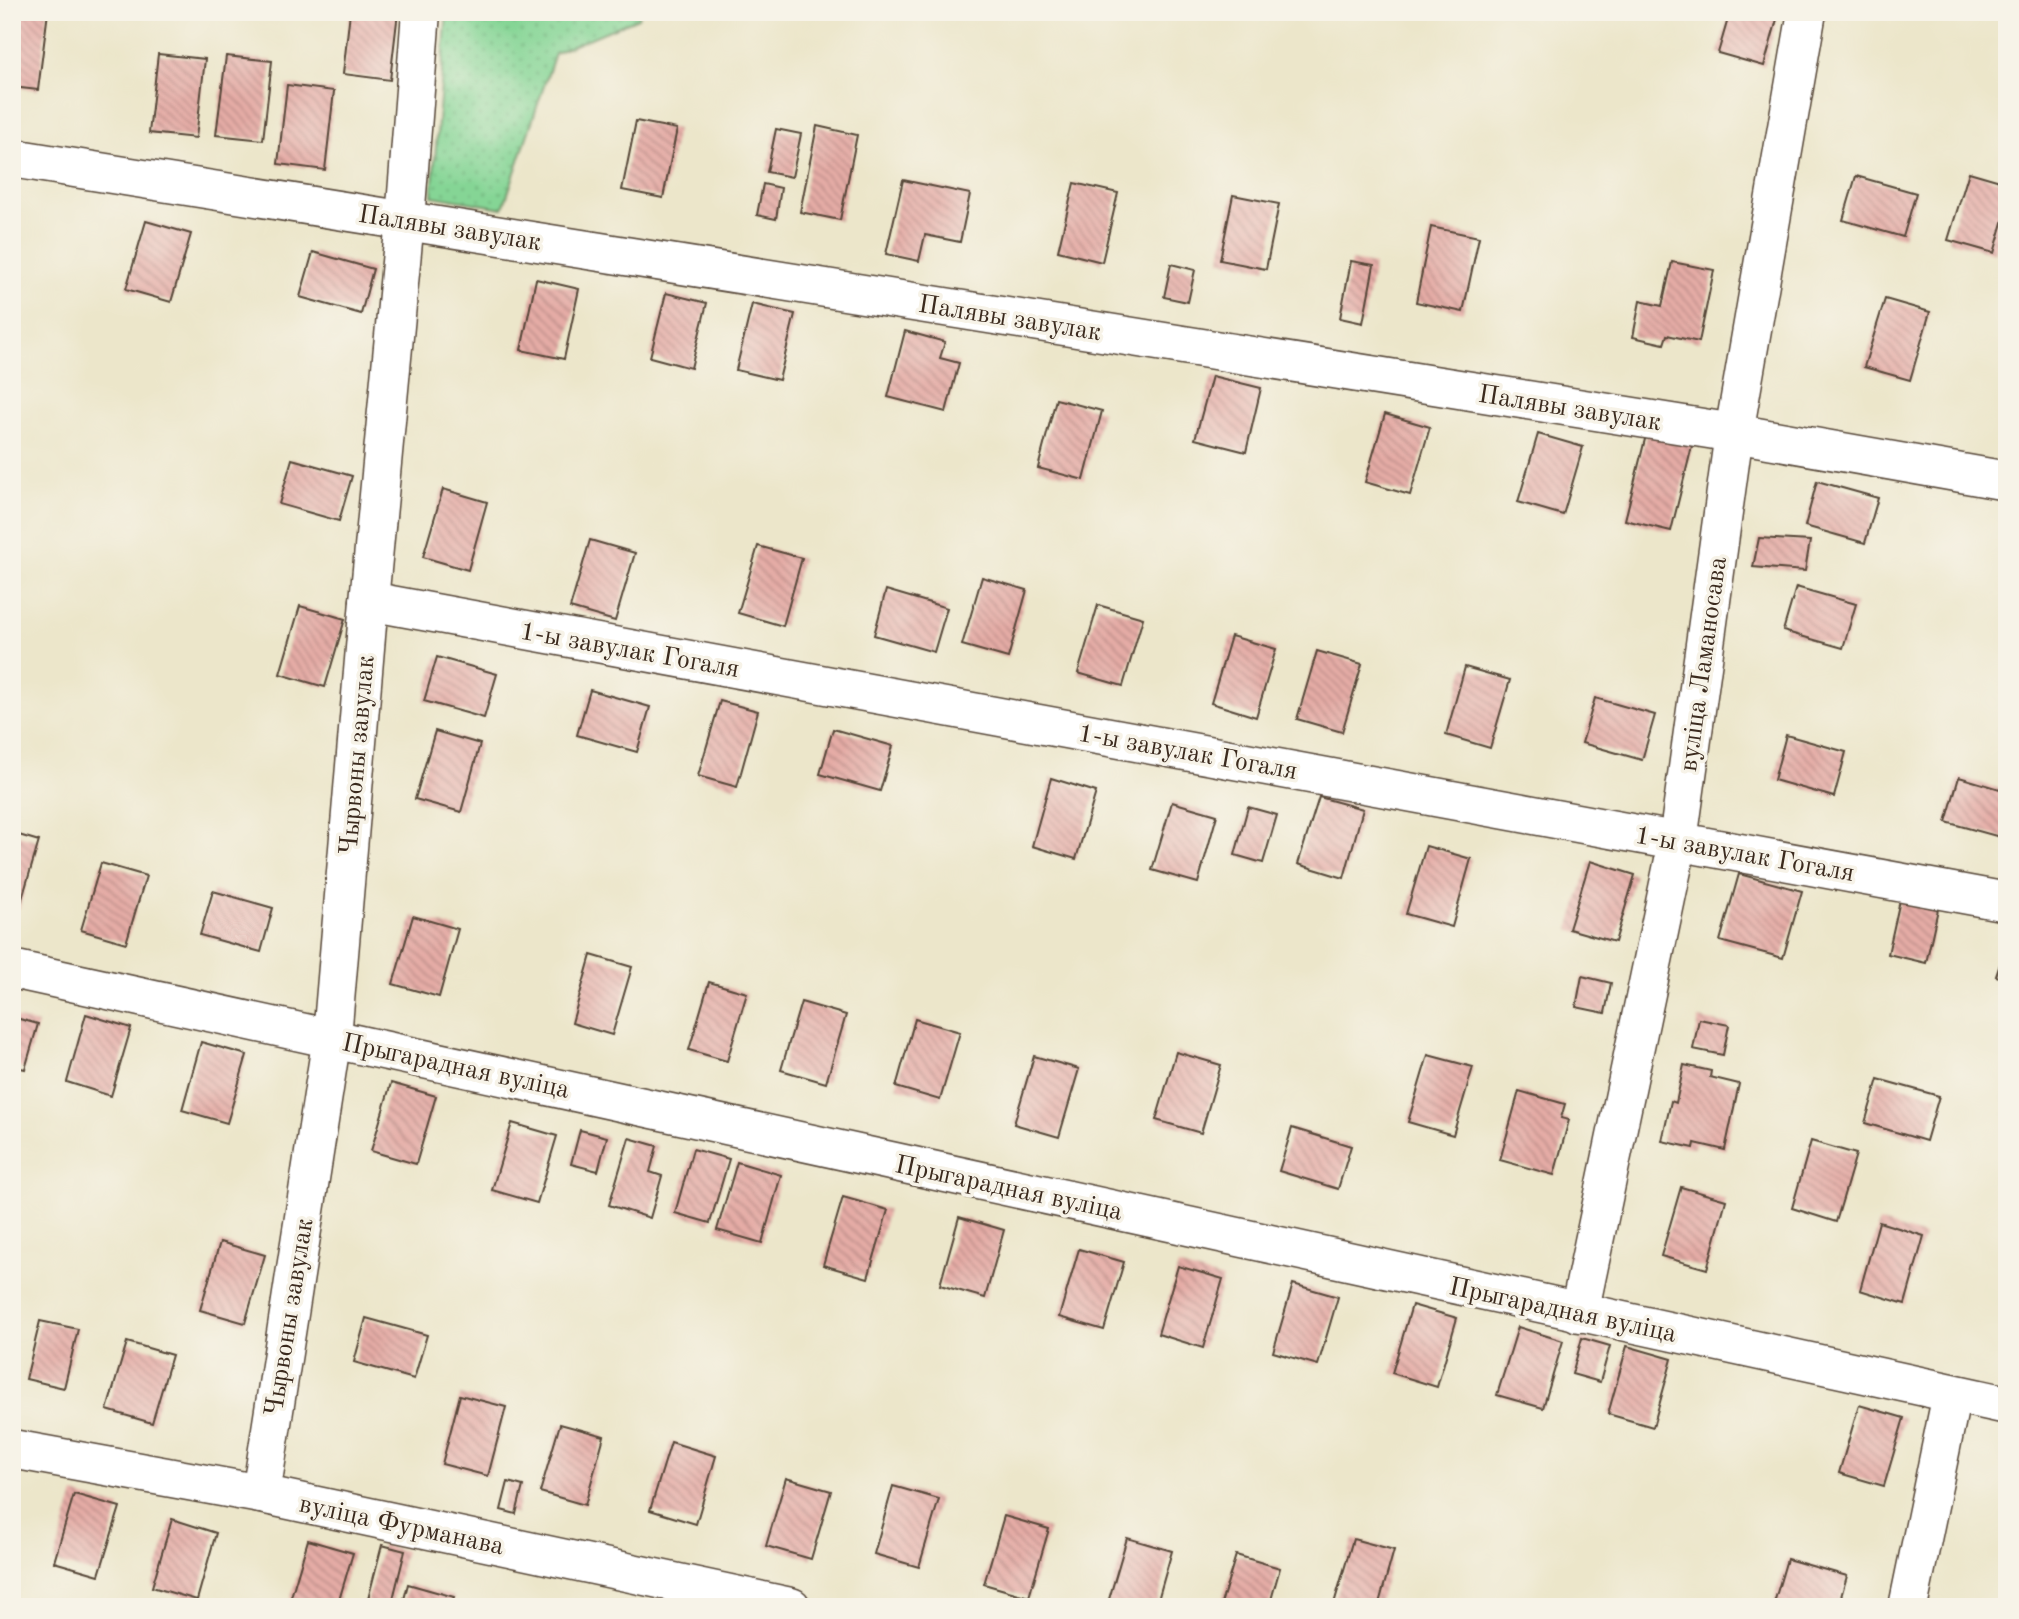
<svg xmlns="http://www.w3.org/2000/svg" width="2019" height="1619" font-family="'Old Standard TT',serif">
<style>
.grass{fill:url(#grass-dots);stroke:#60805a;stroke-width:2}
.building{fill:url(#building-back-hatch)}
.lines{fill:none;stroke-linecap:round;stroke-linejoin:round}
.street-casing{stroke:#564638;stroke-width:41}
.street{stroke:#fff;stroke-width:38}
.labels{text-anchor:middle;stroke-width:7;stroke-linejoin:round;paint-order:stroke}
.street-label{font-size:26px;fill:#3b2a1e;stroke:#f7f3e8}
</style>
<defs>
<pattern id="grass-dots" width="8" height="8" patternUnits="userSpaceOnUse" patternTransform="scale(1.75)"><rect width="8" height="8" fill="#85d595"/><path d="M2 2h.1M6 6h.1" fill="none" stroke="#74b780" stroke-width="1.8" stroke-linecap="round"/></pattern>
<pattern id="building-back-hatch" width="6" height="6" patternUnits="userSpaceOnUse" patternTransform="scale(1.75)"><rect width="6" height="6" fill="#e5aca6"/><path d="M-1 5l2 2M0 0l6 6M5-1l2 2" fill="none" stroke="#bb8c87"/></pattern>
</defs>
<rect width="100%" height="100%" fill="#f7f3e8"/>
<filter id="ink" filterUnits="userSpaceOnUse"><feTurbulence type="fractalNoise" baseFrequency=".0143" numOctaves="2"/><feDisplacementMap in="SourceGraphic" scale="14" xChannelSelector="R" yChannelSelector="G"/><feConvolveMatrix kernelMatrix="1 2 1 2 8 2 1 2 1" color-interpolation-filters="sRGB"/></filter>
<filter id="wash" filterUnits="userSpaceOnUse"><feTurbulence type="fractalNoise" baseFrequency=".00686" numOctaves="4" result="noise"/><feDisplacementMap in="SourceGraphic" scale="28" xChannelSelector="R" yChannelSelector="G"/><feGaussianBlur stdDeviation="1.57" result="paint"/><feColorMatrix in="noise" values="0 0 0 0 0 0 0 0 0 0 0 0 0 0 0 0 0 1.4 0 .05"/><feComposite in="paint" operator="in"/></filter>
<g filter="url(#wash)">
<rect width="100%" height="100%" fill="#ece6ca"/>
<path class="grass" d="M447,12H640L638,18L555,53L503,208L432,196Z"/>
<g id="blocks">
<g class="building">
<path d="M12,12H48L38,90L12,87Z"/>
<path d="M350,12H398L390,80L343,74Z"/>
<path d="M1730,12H1779L1764,66L1718,53Z"/>
<path d="M158,54L205,59L196,138L149,133Z"/>
<path d="M226,56L272,61L263,140L216,135Z"/>
<path d="M287,85L334,91L325,170L278,164Z"/>
<path d="M636,121L677,129L663,198L622,190Z"/>
<path d="M817,126L857,135L840,220L800,212Z"/>
<path d="M776,129L801,134L792,177L767,172Z"/>
<path d="M1969,172L2007,183V209L1994,253L1948,240Z"/>
<path d="M1856,176L1916,193L1903,237L1843,220Z"/>
<path d="M903,180L970,194L960,242L925,235L919,261L886,254Z"/>
<path d="M1074,183L1118,193L1102,262L1058,251Z"/>
<path d="M763,184L781,188L776,219L757,215Z"/>
<path d="M1233,195L1279,204L1266,269L1220,260Z"/>
<path d="M146,221L191,234L171,302L126,289Z"/>
<path d="M1431,227L1479,237L1463,312L1416,302Z"/>
<path d="M313,252L373,269L361,314L300,297Z"/>
<path d="M1351,261L1374,265L1363,323L1340,318Z"/>
<path d="M1672,262L1714,270L1699,342L1667,335L1664,344L1633,337L1640,301L1662,306Z"/>
<path d="M1171,264L1195,270L1188,302L1164,297Z"/>
<path d="M536,279L579,289L564,359L521,350Z"/>
<path d="M666,293L707,303L691,368L650,357Z"/>
<path d="M1885,299L1930,312L1910,380L1864,367Z"/>
<path d="M752,304L795,314L779,380L736,370Z"/>
<path d="M905,331L945,342L940,358L959,363L946,412L888,397Z"/>
<path d="M1212,376L1261,388L1246,452L1195,439Z"/>
<path d="M1056,399L1102,411L1084,480L1038,468Z"/>
<path d="M1385,414L1430,427L1410,495L1365,482Z"/>
<path d="M1648,427L1694,438L1671,531L1625,520Z"/>
<path d="M1538,434L1583,447L1563,515L1518,502Z"/>
<path d="M292,459L352,476L339,521L279,504Z"/>
<path d="M1817,481L1878,498L1865,543L1805,526Z"/>
<path d="M443,489L487,502L468,570L423,557Z"/>
<path d="M1759,538L1810,541L1805,571L1753,567Z"/>
<path d="M590,540L635,553L615,621L570,608Z"/>
<path d="M758,546L802,558L783,626L738,613Z"/>
<path d="M982,577L1027,590L1008,658L962,645Z"/>
<path d="M1796,587L1856,604L1843,648L1783,631Z"/>
<path d="M886,590L947,608L934,652L874,635Z"/>
<path d="M1098,605L1143,618L1123,686L1078,673Z"/>
<path d="M300,606L345,619L325,687L280,674Z"/>
<path d="M1231,636L1276,649L1256,717L1211,703Z"/>
<path d="M1317,651L1362,664L1342,732L1297,719Z"/>
<path d="M437,657L497,674L484,718L424,701Z"/>
<path d="M1465,667L1510,680L1490,748L1446,735Z"/>
<path d="M590,690L650,707L637,752L577,735Z"/>
<path d="M1595,698L1655,715L1642,760L1582,743Z"/>
<path d="M720,701L758,711L737,787L698,776Z"/>
<path d="M833,729L893,746L880,791L820,774Z"/>
<path d="M435,731L480,744L461,812L415,799Z"/>
<path d="M1786,735L1846,752L1834,797L1774,780Z"/>
<path d="M1959,777L2007,791V839L1946,822Z"/>
<path d="M1051,778L1096,792L1076,859L1032,846Z"/>
<path d="M1319,797L1363,809L1344,878L1298,864Z"/>
<path d="M1172,802L1217,815L1198,883L1152,870Z"/>
<path d="M1248,807L1277,815L1263,863L1235,855Z"/>
<path d="M12,833L39,841L19,909L12,907Z"/>
<path d="M1426,846L1471,859L1452,927L1406,914Z"/>
<path d="M1590,861L1635,875L1615,942L1569,929Z"/>
<path d="M101,863L146,876L126,943L81,930Z"/>
<path d="M1739,874L1802,891L1783,958L1720,941Z"/>
<path d="M213,891L273,908L261,952L200,935Z"/>
<path d="M1900,900L1938,909L1926,963L1888,954Z"/>
<path d="M413,916L458,929L439,997L393,984Z"/>
<path d="M2007,943V979L1996,976Z"/>
<path d="M591,955L632,967L612,1035L572,1023Z"/>
<path d="M1582,976L1611,983L1605,1013L1576,1007Z"/>
<path d="M709,982L747,993L727,1061L689,1050Z"/>
<path d="M801,1002L846,1015L826,1083L781,1070Z"/>
<path d="M86,1014L131,1028L111,1096L67,1082Z"/>
<path d="M12,1017L38,1024L25,1069L12,1066Z"/>
<path d="M915,1019L960,1032L940,1100L896,1087Z"/>
<path d="M1699,1019L1729,1025L1723,1055L1693,1049Z"/>
<path d="M201,1042L247,1055L227,1123L182,1110Z"/>
<path d="M1176,1052L1221,1065L1201,1133L1156,1120Z"/>
<path d="M1428,1055L1473,1067L1453,1135L1408,1122Z"/>
<path d="M1034,1056L1079,1069L1059,1137L1014,1124Z"/>
<path d="M1684,1065L1711,1071L1710,1077L1739,1084L1725,1150L1695,1143L1694,1148L1662,1141L1671,1101L1676,1103Z"/>
<path d="M1878,1079L1939,1096L1926,1141L1865,1123Z"/>
<path d="M391,1083L436,1096L416,1164L371,1151Z"/>
<path d="M1519,1091L1565,1104L1561,1118L1569,1120L1554,1175L1500,1160Z"/>
<path d="M512,1123L557,1136L537,1203L492,1190Z"/>
<path d="M1292,1128L1351,1146L1338,1189L1279,1171Z"/>
<path d="M580,1130L607,1137L598,1171L571,1164Z"/>
<path d="M629,1138L657,1146L650,1172L662,1176L650,1218L609,1205Z"/>
<path d="M1811,1141L1856,1154L1836,1222L1792,1208Z"/>
<path d="M693,1149L729,1159L710,1223L675,1213Z"/>
<path d="M737,1162L781,1175L762,1243L717,1230Z"/>
<path d="M1681,1187L1726,1200L1707,1269L1661,1256Z"/>
<path d="M843,1197L888,1210L868,1278L823,1265Z"/>
<path d="M959,1217L1004,1230L985,1298L940,1285Z"/>
<path d="M1879,1222L1924,1236L1905,1304L1860,1290Z"/>
<path d="M220,1242L265,1255L245,1323L200,1310Z"/>
<path d="M1079,1249L1124,1262L1104,1330L1059,1317Z"/>
<path d="M1178,1266L1223,1279L1203,1348L1158,1334Z"/>
<path d="M1293,1284L1338,1297L1318,1365L1273,1352Z"/>
<path d="M1412,1305L1457,1318L1437,1387L1392,1373Z"/>
<path d="M366,1318L427,1335L414,1379L354,1362Z"/>
<path d="M40,1321L78,1329L64,1388L26,1379Z"/>
<path d="M1518,1327L1563,1341L1543,1408L1497,1395Z"/>
<path d="M1582,1338L1610,1346L1600,1382L1572,1374Z"/>
<path d="M127,1342L172,1355L152,1423L107,1410Z"/>
<path d="M1627,1346L1672,1359L1653,1427L1608,1414Z"/>
<path d="M460,1395L506,1407L488,1476L442,1464Z"/>
<path d="M1859,1405L1904,1418L1884,1486L1839,1473Z"/>
<path d="M560,1424L604,1436L585,1505L540,1492Z"/>
<path d="M671,1442L716,1456L696,1524L650,1510Z"/>
<path d="M786,1478L831,1491L811,1559L766,1546Z"/>
<path d="M508,1482L523,1486L516,1514L501,1510Z"/>
<path d="M893,1486L939,1499L919,1567L874,1554Z"/>
<path d="M74,1494L120,1507L99,1575L54,1562Z"/>
<path d="M1004,1516L1049,1529L1029,1597L984,1584Z"/>
<path d="M172,1519L216,1533L197,1600L152,1587Z"/>
<path d="M1127,1538L1172,1551L1156,1607L1107,1606Z"/>
<path d="M1353,1539L1394,1550L1378,1607H1333Z"/>
<path d="M308,1540L353,1553L337,1607H288Z"/>
<path d="M382,1545L405,1551L391,1607L367,1603Z"/>
<path d="M1236,1555L1280,1568L1269,1607H1220Z"/>
<path d="M1787,1559L1847,1576L1838,1607H1786L1774,1603Z"/>
<path d="M408,1584L454,1597L451,1607H402Z"/>
</g>
</g>
</g>
<g filter="url(#ink)">
<use href="#blocks" fill-opacity="0" stroke="#564638" stroke-width="2"/>
<g class="lines">
<defs>
<g id="street">
<path d="M12,158L1734,433L2007,481"/>
<path d="M369,601L2007,902"/>
<path d="M12,969L2007,1405"/>
<path d="M1579,1313L1678,841L1734,433L1807,12"/>
<path d="M12,1449L261,1494L791,1607"/>
<path d="M261,1494L332,1037L369,601L405,220L421,12"/>
<path d="M1908,1607L1952,1394"/>
</g>
</defs>
<use href="#street" class="street-casing"/>
<use href="#street" class="street"/>
</g>
</g>
<g class="labels">
<g class="street-label">
<text transform="translate(450 227) rotate(9)" y="9">Палявы завулак</text>
<text transform="translate(1010 317) rotate(9)" y="9">Палявы завулак</text>
<text transform="translate(1570 407) rotate(9)" y="9">Палявы завулак</text>
<text transform="translate(630 649) rotate(10)" y="9">1-ы завулак Гогаля</text>
<text transform="translate(1702 664) rotate(-82)" y="9">вуліца Ламаносава</text>
<text transform="translate(1188 751) rotate(10)" y="9">1-ы завулак Гогаля</text>
<text transform="translate(356 755) rotate(-85)" y="9">Чырвоны завулак</text>
<text transform="translate(1745 853) rotate(10)" y="9">1-ы завулак Гогаля</text>
<text transform="translate(456 1065) rotate(12)" y="9">Прыгарадная вуліца</text>
<text transform="translate(1009 1187) rotate(12)" y="9">Прыгарадная вуліца</text>
<text transform="translate(1563 1309) rotate(12)" y="9">Прыгарадная вуліца</text>
<text transform="translate(288 1317) rotate(-81)" y="9">Чырвоны завулак</text>
<text transform="translate(402 1524) rotate(12)" y="9">вуліца Фурманава</text>
</g>
</g>
<rect width="2019" height="1619" fill="none" stroke="#f7f3e8" stroke-width="42"/>
</svg>
